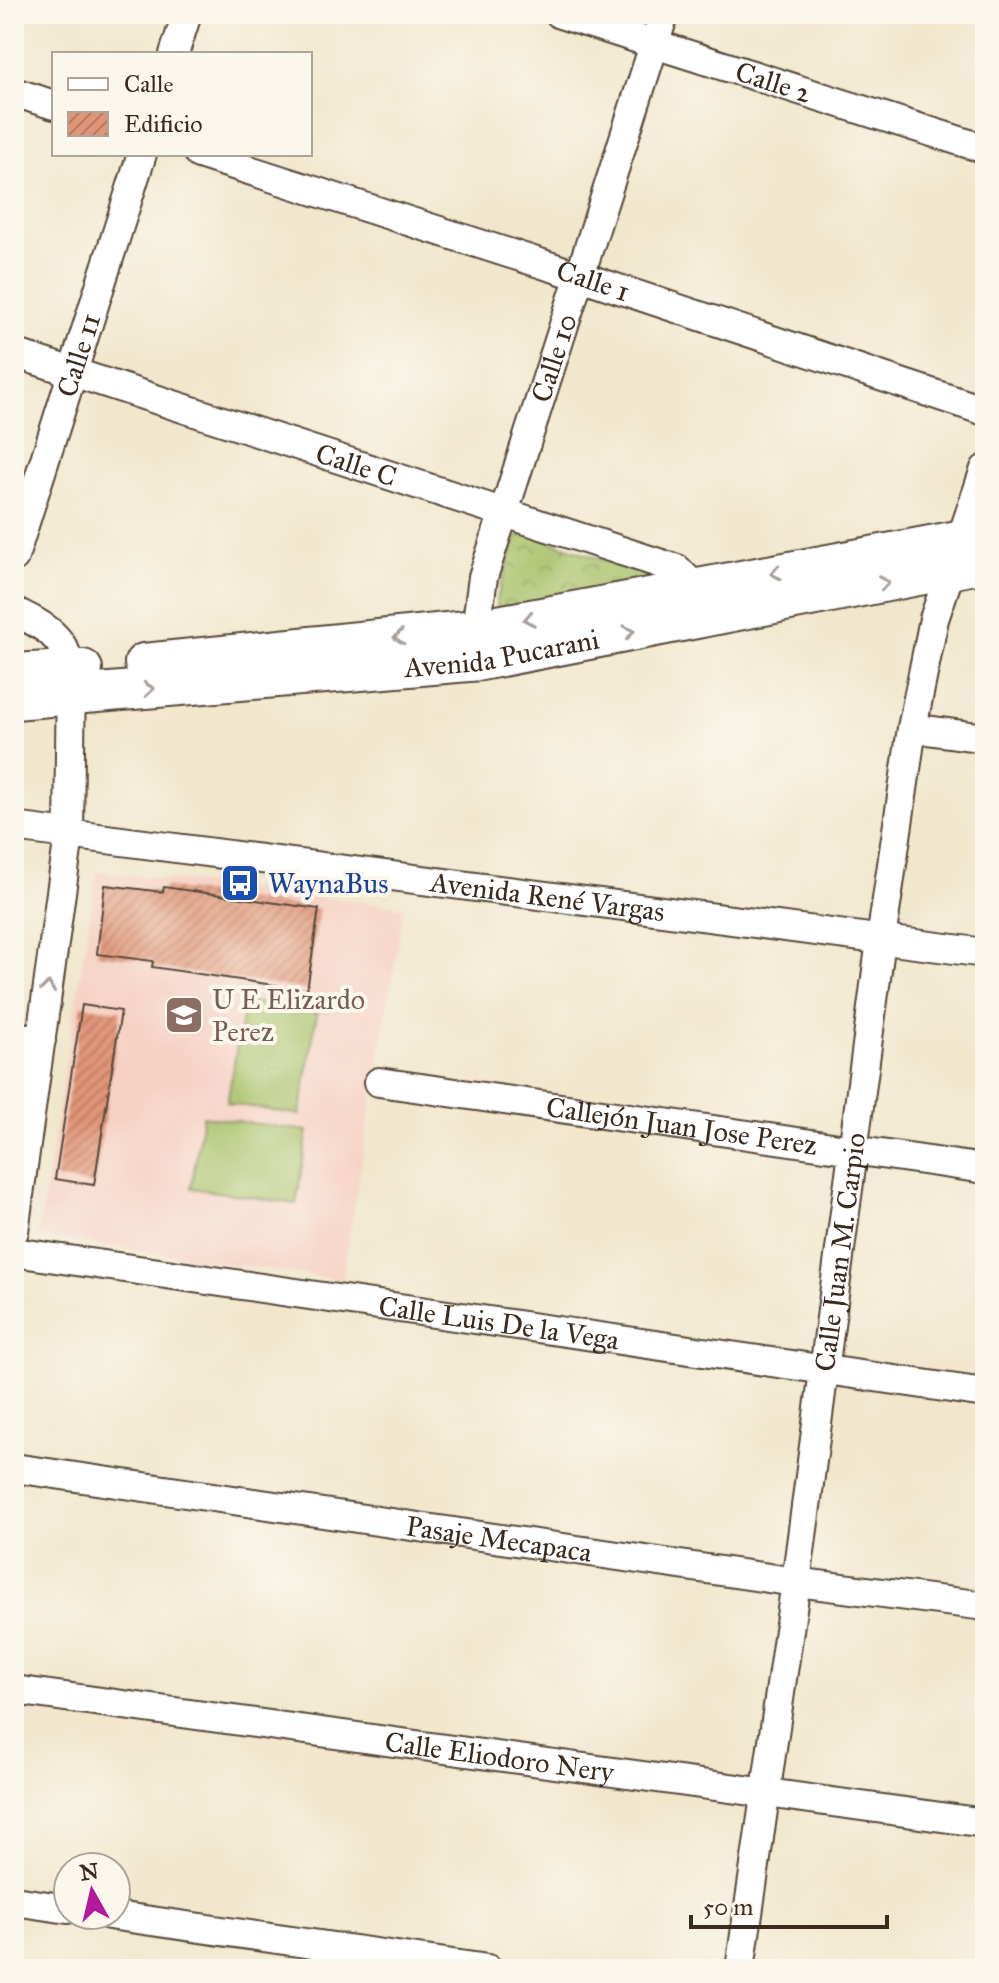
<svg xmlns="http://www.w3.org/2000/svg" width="999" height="1983" font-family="'IM FELL Great Primer',serif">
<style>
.built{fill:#f6d2c5}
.park{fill:url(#park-crowns);stroke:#707542;stroke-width:2}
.pitch{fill:#a6c066;stroke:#707542;stroke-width:2}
.building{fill:url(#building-hatch)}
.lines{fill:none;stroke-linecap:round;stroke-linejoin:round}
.street-casing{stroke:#564638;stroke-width:32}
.secondary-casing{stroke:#564638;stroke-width:42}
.street{stroke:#fff;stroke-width:28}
.secondary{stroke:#fff;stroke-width:38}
.oneway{stroke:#a79f9a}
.labels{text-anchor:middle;stroke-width:8;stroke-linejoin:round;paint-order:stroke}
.street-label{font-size:28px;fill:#3b2a1e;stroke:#fbf7ec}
.transit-label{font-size:28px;fill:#164399;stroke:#fbf7ec;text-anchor:start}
.education-label{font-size:28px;fill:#785e54;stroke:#fbf7ec;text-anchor:start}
</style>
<defs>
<pattern id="park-crowns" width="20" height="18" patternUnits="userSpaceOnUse" patternTransform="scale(2)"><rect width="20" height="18" fill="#a6c066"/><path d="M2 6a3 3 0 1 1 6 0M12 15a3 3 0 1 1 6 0" fill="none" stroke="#889c53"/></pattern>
<pattern id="building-hatch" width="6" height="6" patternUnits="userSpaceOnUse" patternTransform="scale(2)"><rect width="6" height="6" fill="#e19578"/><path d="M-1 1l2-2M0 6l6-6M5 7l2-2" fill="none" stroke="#b87a62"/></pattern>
</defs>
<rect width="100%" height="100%" fill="#fbf7ec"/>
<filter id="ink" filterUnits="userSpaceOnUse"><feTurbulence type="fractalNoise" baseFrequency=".0125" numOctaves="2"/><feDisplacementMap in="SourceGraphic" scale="16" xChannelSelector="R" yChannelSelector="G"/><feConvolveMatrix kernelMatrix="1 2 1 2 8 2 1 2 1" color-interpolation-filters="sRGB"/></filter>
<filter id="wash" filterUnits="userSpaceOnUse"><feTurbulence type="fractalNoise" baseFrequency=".006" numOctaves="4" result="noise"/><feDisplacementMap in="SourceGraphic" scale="32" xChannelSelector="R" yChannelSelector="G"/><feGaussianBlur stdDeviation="1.8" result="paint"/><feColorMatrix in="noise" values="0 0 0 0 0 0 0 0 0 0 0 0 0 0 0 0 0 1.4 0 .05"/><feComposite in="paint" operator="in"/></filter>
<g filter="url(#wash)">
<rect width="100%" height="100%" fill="#f1e7cd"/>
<path class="built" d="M97,871L404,907L342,1280L38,1236Z"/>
<path class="park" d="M524,535H532L651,576L654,579L498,610L496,601L516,537Z"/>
<g class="pitch">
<path d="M245,1001L317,1013L300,1115L227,1103Z"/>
<path d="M203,1116L308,1131L296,1204L191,1188Z"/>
</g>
<g id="blocks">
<g class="building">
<path d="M105,885L163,892L164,887L319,909L307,990L152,967L153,961L97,954Z"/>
<path d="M82,1005L121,1011L94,1185L55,1179Z"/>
</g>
</g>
</g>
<g filter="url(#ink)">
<use href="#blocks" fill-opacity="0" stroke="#564638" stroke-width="2"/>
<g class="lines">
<defs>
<g id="street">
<path id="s1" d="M560,14L985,149"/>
<path d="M174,54L187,14"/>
<path d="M14,92L54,105"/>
<path id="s2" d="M199,154L580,276L985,411"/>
<path id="s3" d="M14,353L677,569L686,578L688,590"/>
<path id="s4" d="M14,557L142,154"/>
<path d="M14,611C44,626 64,635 71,670L69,835L14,1231"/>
<path id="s5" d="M479,644L476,629L483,577L664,14"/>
<path d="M912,728L985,738"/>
<path id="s6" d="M14,827L985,953"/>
<path d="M14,1036L41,1040"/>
<path id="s7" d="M379,1082L985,1169"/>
<path id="s8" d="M14,1252L985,1393"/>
<path id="s9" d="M14,1468L796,1582L985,1606"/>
<path id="s10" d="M14,1690L985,1823"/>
<path d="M14,1901L68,1909"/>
<path d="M109,1915L488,1969"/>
<path id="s11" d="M740,1969L796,1582L881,940L912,728L934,619L985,469"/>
</g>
<g id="secondary">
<path d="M144,663L476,629L985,535"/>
<path d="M14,673L83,669"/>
<path id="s12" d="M14,700L481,661L985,563"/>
</g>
</defs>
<use href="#street" class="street-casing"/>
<use href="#secondary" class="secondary-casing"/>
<use href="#street" class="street"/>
<use href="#secondary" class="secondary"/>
</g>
<defs><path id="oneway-chevron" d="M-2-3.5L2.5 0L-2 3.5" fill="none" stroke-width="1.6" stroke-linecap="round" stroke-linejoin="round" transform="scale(2)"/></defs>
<g class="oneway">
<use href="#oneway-chevron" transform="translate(776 573) rotate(169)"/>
<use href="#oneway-chevron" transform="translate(884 583) rotate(-11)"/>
<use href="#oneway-chevron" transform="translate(529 619) rotate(169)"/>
<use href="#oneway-chevron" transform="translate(629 632) rotate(-11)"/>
<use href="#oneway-chevron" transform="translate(399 637) rotate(174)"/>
<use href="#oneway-chevron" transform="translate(149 689) rotate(-5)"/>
<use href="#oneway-chevron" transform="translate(48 987) rotate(-82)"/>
</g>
</g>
<defs>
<symbol id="bus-square" viewBox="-11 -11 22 22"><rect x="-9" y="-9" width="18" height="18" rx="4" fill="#1a4fb4" stroke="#fbf7ec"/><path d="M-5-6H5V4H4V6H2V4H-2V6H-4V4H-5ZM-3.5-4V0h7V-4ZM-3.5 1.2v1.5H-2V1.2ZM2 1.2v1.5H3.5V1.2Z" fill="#fff"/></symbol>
<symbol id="school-square" viewBox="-11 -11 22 22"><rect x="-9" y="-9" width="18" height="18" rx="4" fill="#8d6e63" stroke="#fbf7ec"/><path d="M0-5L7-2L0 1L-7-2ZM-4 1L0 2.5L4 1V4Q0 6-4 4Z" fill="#fff"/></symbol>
</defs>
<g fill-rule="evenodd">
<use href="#bus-square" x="218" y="861" width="44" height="44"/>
<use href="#school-square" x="162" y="993" width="44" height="44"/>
</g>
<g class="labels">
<g class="street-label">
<text dy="10" stroke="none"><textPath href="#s1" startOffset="224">Calle 2</textPath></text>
<text dy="10" stroke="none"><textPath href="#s2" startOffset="414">Calle 1</textPath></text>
<text dy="10" stroke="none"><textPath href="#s4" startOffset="212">Calle 11</textPath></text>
<text dy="10" stroke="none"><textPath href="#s5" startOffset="298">Calle 10</textPath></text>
<text dy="10" stroke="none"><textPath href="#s3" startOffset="360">Calle C</textPath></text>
<text dy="10" stroke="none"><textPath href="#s12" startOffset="490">Avenida Pucarani</textPath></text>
<text dy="10" stroke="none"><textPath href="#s6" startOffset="538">Avenida René Vargas</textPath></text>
<text dy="10" stroke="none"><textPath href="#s7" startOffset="306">Callejón Juan Jose Perez</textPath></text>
<text dy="10" stroke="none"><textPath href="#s11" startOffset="724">Calle Juan M. Carpio</textPath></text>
<text dy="10" stroke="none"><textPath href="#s8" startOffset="490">Calle Luis De la Vega</textPath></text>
<text dy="10" stroke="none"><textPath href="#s9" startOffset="490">Pasaje Mecapaca</textPath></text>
<text dy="10" stroke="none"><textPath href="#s10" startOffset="490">Calle Eliodoro Nery</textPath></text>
</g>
<g class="transit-label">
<text x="268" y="893">WaynaBus</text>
</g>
<g class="education-label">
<text x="212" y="1009">U E Elizardo<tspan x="212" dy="32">Perez</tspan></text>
</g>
</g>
<rect width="999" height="1983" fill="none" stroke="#fbf7ec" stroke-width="48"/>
<rect x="52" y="52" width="260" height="104" fill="#fbf7ec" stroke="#aea59a" stroke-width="2"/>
<rect x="68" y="78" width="40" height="12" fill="#ffffff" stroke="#aea59a" stroke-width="2"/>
<text x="124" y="92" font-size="24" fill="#3b2a1e">Calle</text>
<rect x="68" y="112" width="40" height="24" fill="url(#building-hatch)" stroke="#aea59a" stroke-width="2"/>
<text x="124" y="132" font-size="24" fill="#3b2a1e">Edificio</text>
<g transform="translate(92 1891) rotate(352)"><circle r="38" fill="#fbf7ec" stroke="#aea59a" stroke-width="2"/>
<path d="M0-6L14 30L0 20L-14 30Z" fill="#b5179e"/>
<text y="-12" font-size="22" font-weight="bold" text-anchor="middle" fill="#3b2a1e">N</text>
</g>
<path d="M691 1915v12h196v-12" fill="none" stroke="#3b2a1e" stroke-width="4"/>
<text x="703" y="1915" font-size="24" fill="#3b2a1e" stroke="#fbf7ec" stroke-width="6" paint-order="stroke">50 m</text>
</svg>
